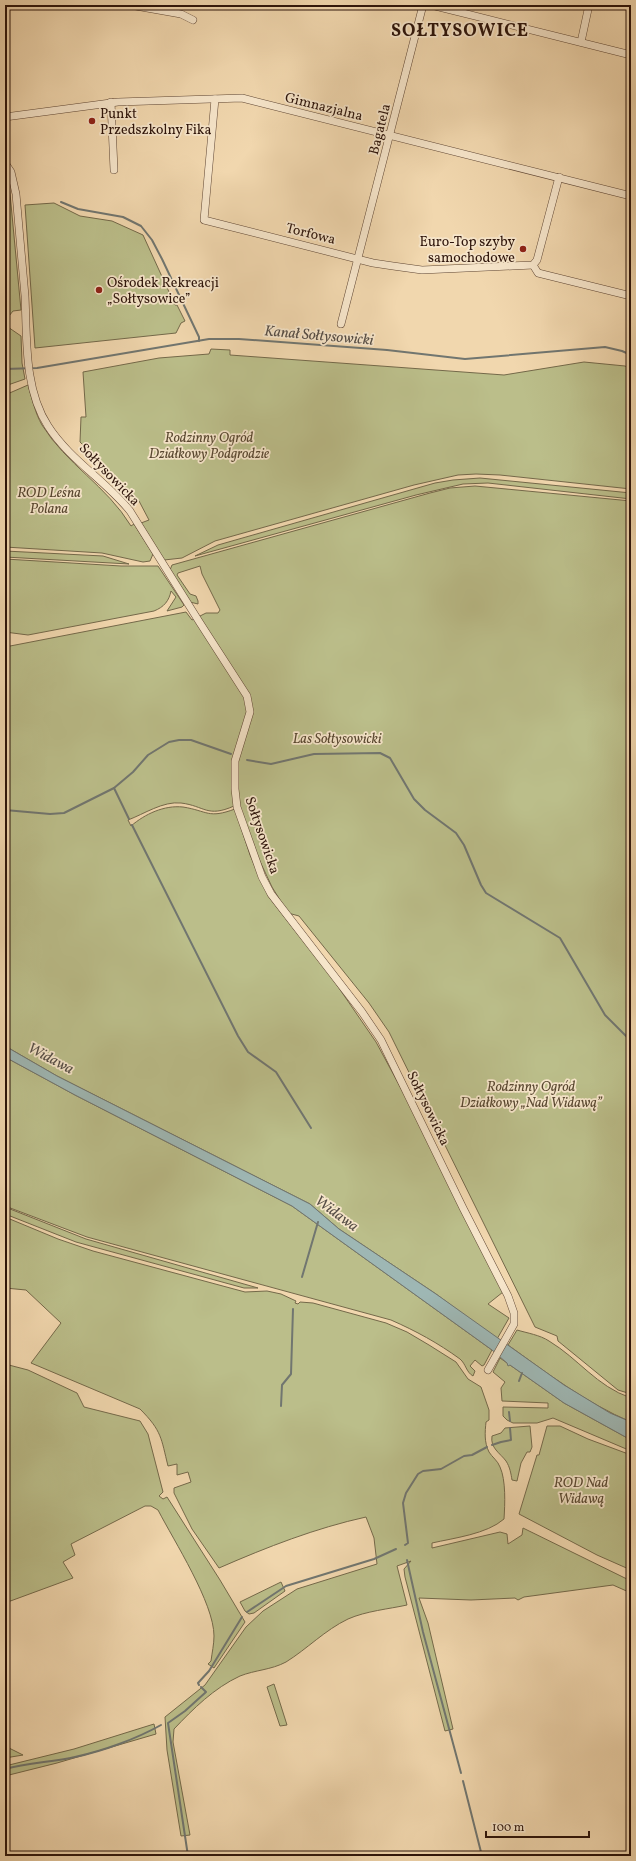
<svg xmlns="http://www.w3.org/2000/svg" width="636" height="1861" font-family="Vollkorn,serif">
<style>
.green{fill:#bbbe8a;stroke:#74694a}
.water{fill:#9eb7b4;stroke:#717670}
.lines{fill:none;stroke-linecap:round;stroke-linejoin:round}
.stream{stroke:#717670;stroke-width:2}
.minor-casing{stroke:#5e4533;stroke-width:8}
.minor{stroke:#f6e5ca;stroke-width:7}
.poi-dot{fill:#8f2418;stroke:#f6e5ca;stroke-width:1.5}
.labels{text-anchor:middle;stroke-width:3.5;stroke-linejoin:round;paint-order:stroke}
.street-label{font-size:14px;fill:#2d140a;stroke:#f6e5ca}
.poi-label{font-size:14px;fill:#2d140a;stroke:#f6e5ca;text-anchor:start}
.park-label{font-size:14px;font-style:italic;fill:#584730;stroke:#f6e5ca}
.water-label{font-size:15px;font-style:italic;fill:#554d46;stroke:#f6e5ca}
.district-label{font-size:18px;font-weight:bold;letter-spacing:1px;fill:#2d140a;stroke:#f6e5ca}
</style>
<rect width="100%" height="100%" fill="#f1d7ae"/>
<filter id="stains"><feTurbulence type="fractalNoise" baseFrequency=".005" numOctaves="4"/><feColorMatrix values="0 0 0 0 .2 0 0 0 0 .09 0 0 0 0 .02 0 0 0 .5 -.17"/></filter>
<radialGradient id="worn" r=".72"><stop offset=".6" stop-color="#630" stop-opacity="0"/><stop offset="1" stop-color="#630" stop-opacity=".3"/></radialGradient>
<g class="green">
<path d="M5,172L9,183L21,310L13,311L5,321Z"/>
<path d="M54,203L80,216L112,221L143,235L175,305H177L185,321L181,323L176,333L35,348L25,205Z"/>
<path d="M5,325L21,336L22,363L25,379L5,386Z"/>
<path d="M211,349L230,350V355L504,375L584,362L625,366L631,369V489L500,475L476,474L458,475L414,485L215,541L182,558L164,560L141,523L149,520L139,501L80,442L81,417H86L83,372L159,358L209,354Z"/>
<path d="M28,385C32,398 35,413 42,425C66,464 107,486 131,526L134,524L153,554L150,561L143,562L102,553L5,547V395Z"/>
<path d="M480,478L631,493V499L488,483L463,484L416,495L195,556L218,545L435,483L453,480Z"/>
<path d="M475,486L631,501V1394L618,1390L558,1341L557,1336L535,1327L389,1032L369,1003L299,916L288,913L272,887L234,806C207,818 205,806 181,803C163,801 144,814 128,820L131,826C145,814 164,805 183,807C208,811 208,819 235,809L250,855L268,896L332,978L376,1042L411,1107L503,1292L488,1304L509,1318L497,1339L436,1294L339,1229L310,1204L57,1076L5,1046V647L186,612L192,620L206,613H218L220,610L202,574L200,566L178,573L177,575L190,594L196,596L198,601V604L190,602L170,570L172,565L430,493L450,488Z"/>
<path d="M5,551L103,556L129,564L5,557Z"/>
<path d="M5,559L121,566H158L184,605L182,607L167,611L176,597L171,591C169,601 164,607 154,611L28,635L5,632Z"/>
<path d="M5,1057L75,1095L292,1206L492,1350L484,1365L482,1366L475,1360L470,1366L475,1371L473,1376C466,1372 466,1364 460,1359C438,1343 416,1331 391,1320L87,1237L5,1206Z"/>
<path d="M5,1207L86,1239L258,1288H244L76,1242L5,1214Z"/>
<path d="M5,1217L58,1239L93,1251L245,1292L267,1291L281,1294L296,1301L295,1303L298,1304L300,1302L313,1303L386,1323L407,1332L429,1345L456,1362L468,1379L481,1387L489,1410V1420L486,1422C485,1432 484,1442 489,1452C492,1457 498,1461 500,1467C506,1480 505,1504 504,1519C487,1534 454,1538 432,1543V1548L500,1532L507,1534L508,1544L522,1535L523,1528L631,1581V1593L613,1585L524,1597L518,1600L515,1598L471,1600L419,1598L428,1623L453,1729L445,1731L405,1577L404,1569L411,1561L397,1566L407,1605C389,1609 366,1611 348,1619C325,1630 307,1649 286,1662C271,1670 255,1670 240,1676C214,1688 193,1709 174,1729L173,1742L190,1835L181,1836L167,1750L165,1717L205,1685L246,1627L263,1611L297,1589L377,1564L374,1538L366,1517C316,1528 267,1547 219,1568L192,1529L174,1493V1488L191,1482L188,1472L177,1475V1464L168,1466C161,1438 162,1431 140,1409L31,1363L61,1323L26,1290L5,1288Z"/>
<path d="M517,1330C527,1333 540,1335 549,1341C579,1359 596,1386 631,1398V1422C586,1403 547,1373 508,1345Z"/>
<path d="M500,1358L564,1403L631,1440V1451L553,1418L537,1423H513L507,1420L503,1416V1407L548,1408V1403L502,1401L501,1388L505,1382L493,1372Z"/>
<path d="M5,1364L28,1370L77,1393L84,1407L140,1421L148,1434L163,1492L159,1496L163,1499L167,1497L220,1580L245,1622L214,1668L208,1664L211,1661C212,1653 214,1644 214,1636C214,1603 174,1541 158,1510L151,1506H145L71,1544L75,1555L63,1562L73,1578L5,1603Z"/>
<path d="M530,1426L532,1447L530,1452H527L521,1463L517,1481L512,1480C511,1474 510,1467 506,1461C500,1453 490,1448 492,1436L501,1433L505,1428Z"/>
<path d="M547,1426H560L588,1439L631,1455V1570L597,1555L519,1514L537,1455H539Z"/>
<path d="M281,1582L285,1591L254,1613L249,1614L245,1611L240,1602Z"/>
<path d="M274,1684L287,1725L280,1726L267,1687Z"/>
<path d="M154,1724L156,1734L57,1763L5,1776V1766L74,1749Z"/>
<path d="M5,1745L7,1747L23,1755L5,1758Z"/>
</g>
<path class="water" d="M5,1046L57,1076L310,1204L339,1229L436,1294L564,1385L610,1413L631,1422V1440L564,1403L510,1365L508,1366L507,1363L492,1350L292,1206L75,1095L5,1057Z"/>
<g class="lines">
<g class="stream">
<path d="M61,202L78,209L123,217L141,226L152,240L162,259L199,337V341"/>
<path d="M5,369L37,368L209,339H239L387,350L465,359L605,347L622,351L631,355"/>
<path d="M247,760L271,764L314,754L380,753L390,758L414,799L425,810L456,833L464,845L481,885L486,893L560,938L605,1015L631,1041"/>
<path d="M114,788L129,819"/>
<path d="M5,810L50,814L64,813L114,788L133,772L148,755L169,742L179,740H191L231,754"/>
<path d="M132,825L238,1036L248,1052L276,1072L311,1128"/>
<path d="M302,1277L318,1222"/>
<path d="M519,1381L522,1373"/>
<path d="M281,1406L282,1385L291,1374L293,1309"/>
<path d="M509,1412L510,1421"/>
<path d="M492,1445L501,1442L511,1440L510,1428"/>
<path d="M405,1545L408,1543L403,1503L406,1493L418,1474L423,1471L441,1469L464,1456L472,1455L487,1447"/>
<path d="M407,1560L423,1632L461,1773"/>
<path d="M247,1612L286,1586L374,1559L396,1549"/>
<path d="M199,1685L198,1683L209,1671L242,1617"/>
<path d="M5,1769C28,1763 52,1762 75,1757C103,1751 136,1739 161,1725"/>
<path d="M463,1781L482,1856"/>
<path d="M188,1856L168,1723L185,1711L206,1692L201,1687"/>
</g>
<defs>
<g id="minor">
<path d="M130,5L181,14L193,20"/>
<path d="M431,5L631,55"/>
<path d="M581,42L589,5"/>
<path d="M215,99L204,220L373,263L393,266L422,270L533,265L537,260L559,177"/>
<path d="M111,102L114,170"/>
<path d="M5,117L118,102L242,98L631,196"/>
<path d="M5,163L11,172L16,194C19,228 22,262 25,296C27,339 24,389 48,426C69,459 106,481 130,511L200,623L247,696L250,712L235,761V789L237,807L262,877L271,894L362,1012L381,1040L463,1208L508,1296L514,1313V1324L488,1370"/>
<path d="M533,265L538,273L631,296"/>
<path d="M341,324L423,5"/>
</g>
</defs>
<use href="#minor" class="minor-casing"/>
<use href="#minor" class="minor"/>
</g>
<g class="poi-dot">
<circle cx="92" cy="121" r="4"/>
<circle cx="523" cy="249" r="4"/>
<circle cx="99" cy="290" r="4"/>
</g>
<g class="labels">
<g class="street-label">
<text transform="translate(324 106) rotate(14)" y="5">Gimnazjalna</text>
<text transform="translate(379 129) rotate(-76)" y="5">Bagatela</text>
<text transform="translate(311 233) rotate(14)" y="5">Torfowa</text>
<text transform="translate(110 474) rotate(46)" y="5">Sołtysowicka</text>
<text transform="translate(263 835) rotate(71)" y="5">Sołtysowicka</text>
<text transform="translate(429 1108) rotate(64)" y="5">Sołtysowicka</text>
</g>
<g class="poi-label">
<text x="100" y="118">Punkt<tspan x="100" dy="16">Przedszkolny Fika</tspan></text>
<text x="515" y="246" text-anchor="end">Euro-Top szyby<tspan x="515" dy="16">samochodowe</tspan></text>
<text x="107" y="287">Ośrodek Rekreacji<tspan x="107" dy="16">„Sołtysowice”</tspan></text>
</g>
<g class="park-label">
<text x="209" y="442">Rodzinny Ogród<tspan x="209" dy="16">Działkowy Podgrodzie</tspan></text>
<text x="49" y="497">ROD Leśna<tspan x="49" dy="16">Polana</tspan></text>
<text x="337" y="743">Las Sołtysowicki</text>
<text x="531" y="1091">Rodzinny Ogród<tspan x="531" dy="16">Działkowy „Nad Widawą”</tspan></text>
<text x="581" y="1487">ROD Nad<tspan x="581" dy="16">Widawą</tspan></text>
</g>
<g class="water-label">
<text transform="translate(319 335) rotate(5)" y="5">Kanał Sołtysowicki</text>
<text transform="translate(51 1058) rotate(28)" y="5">Widawa</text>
<text transform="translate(337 1213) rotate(36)" y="5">Widawa</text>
</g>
<g class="district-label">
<text x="460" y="36">SOŁTYSOWICE</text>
</g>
</g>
<rect width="636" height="1861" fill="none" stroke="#f1d7ae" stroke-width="20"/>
<rect x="6" y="6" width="624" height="1849" fill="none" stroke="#2d140a" stroke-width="2"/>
<rect x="10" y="10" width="616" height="1841" fill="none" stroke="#2d140a"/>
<path d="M486 1831v6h103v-6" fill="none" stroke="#2d140a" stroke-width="2"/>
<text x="492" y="1831" font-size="12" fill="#2d140a" stroke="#f6e5ca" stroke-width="3" paint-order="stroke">100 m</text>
<rect width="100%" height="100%" filter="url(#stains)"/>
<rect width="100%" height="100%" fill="url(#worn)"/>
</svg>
